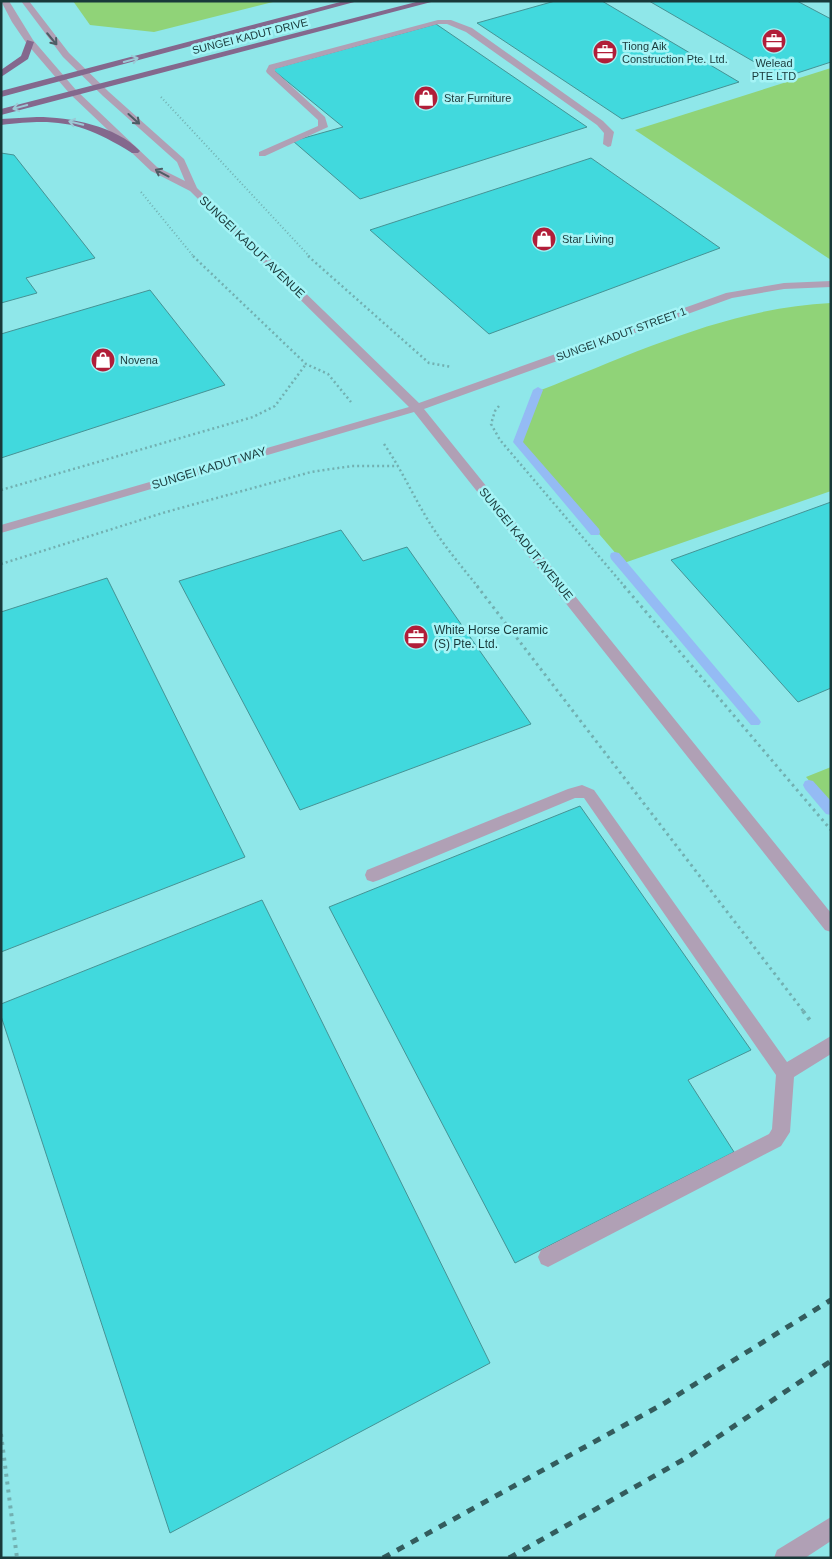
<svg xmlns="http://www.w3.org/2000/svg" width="832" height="1559" font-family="Arial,sans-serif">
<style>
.built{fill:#8fe7e9}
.green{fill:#90d378}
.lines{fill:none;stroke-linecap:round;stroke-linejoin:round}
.stream{fill:#94bbf4;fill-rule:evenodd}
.building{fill:#41d9dd;stroke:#459395}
.path-far3{stroke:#72b0b1;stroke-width:2;stroke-dasharray:1 2.5;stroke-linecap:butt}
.path-far2{stroke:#72b0b1;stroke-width:2.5;stroke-dasharray:2 3;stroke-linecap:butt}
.path-far1{stroke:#72b0b1;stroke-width:3;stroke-dasharray:2.5 4;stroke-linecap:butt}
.path{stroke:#72b0b1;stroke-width:4;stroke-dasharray:3 5;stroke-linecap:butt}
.minor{fill:#b0a0b5;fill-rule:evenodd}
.major{fill:#84688d;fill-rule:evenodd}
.rail{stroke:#335c5d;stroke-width:5;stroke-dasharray:8 8;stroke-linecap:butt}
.oneway{stroke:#4e5d65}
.oneway2{stroke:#9bcad6}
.labels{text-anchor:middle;stroke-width:5;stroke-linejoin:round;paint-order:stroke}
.far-street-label{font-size:11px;fill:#19393a;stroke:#a5f4f6}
.far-poi-label{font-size:11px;fill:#19393a;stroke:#a5f4f6;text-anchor:start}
.street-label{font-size:12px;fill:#19393a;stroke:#a5f4f6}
.poi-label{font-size:12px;fill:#19393a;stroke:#a5f4f6;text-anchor:start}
</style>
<rect width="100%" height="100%" fill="#a5f4f6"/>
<rect class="built" x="1" y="1" width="830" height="1557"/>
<g class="green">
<path d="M73,1H277L154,32L90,25Z"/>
<path d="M831,68V260L635,130Z"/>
<path d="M831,303V491L624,563L520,442L541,390C635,353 728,308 831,303Z"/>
<path d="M831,767V806L806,777Z"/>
</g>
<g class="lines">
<g class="stream">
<path d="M538,387L543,390L523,442L599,529L600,532L599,535H591L513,442L533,390Z"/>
<path d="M615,552L619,553L759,719L761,722L759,725H751L611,559L610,556L611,553Z"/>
<path d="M809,780L813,781L831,801V815L826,814L805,789L803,785L805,781Z"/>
</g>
</g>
<g class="building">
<path d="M555,1H602L739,82L622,119L477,23Z"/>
<path d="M649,1H797L831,19V62L782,78Z"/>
<path d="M436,24L587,127L360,199L293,141L343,127L272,69Z"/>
<path d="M1,153L14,155L95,258L26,278L37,293L1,303Z"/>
<path d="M591,158L720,248L489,334L370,230Z"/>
<path d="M150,290L225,385L1,458V334Z"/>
<path d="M831,502V688L798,702L671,560Z"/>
<path d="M341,530L363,561L407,547L531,724L300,810L179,581Z"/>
<path d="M107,578L245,857L1,952V612Z"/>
<path d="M580,806L751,1050L688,1080L734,1152L515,1263L329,907Z"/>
<path d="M262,900L490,1363L170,1533L1,1016V1004Z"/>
</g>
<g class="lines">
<g class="path-far3">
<path d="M161,97L310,257"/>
<path d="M141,192L194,257"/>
</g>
<g class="path-far2">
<path d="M193,256L306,364L328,374L351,402"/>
<path d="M308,256L429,363L452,367"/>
<path d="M499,406L495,411L491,424L500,440L625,587"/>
<path d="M384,444C402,470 414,498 431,525C445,547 462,567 478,587"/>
<path d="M1,490L253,417L275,406L306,364"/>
<path d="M1,564L166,512L311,472L352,466H398"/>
</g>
<g class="path-far1">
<path d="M477,586L804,1012"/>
<path d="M624,586L831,830"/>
</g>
<g class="path">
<path d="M803,1011L812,1023"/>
<path d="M1,1434L17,1558"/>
</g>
<g class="minor">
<path d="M1,1H9L33,40L76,90L157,167L185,181L177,162L103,96L63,57L21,1H29L69,53L109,92L184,159L197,188L419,403L726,293L784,283L831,281V287L784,289L732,298L424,409L831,913V932L825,930L414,412L1,533V525L409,407L190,191L151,171L70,94L27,44L12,22Z"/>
<path d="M438,20H451L472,28L603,121L614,132L611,146L608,147L603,144L604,133L597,125L466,32L447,24H438L275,69V71L325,117L328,127L265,156H259V152L318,126V120L267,73L266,71L269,65Z"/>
<path d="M582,785L594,790L787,1062L831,1036V1054L794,1077L790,1132L781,1146L548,1267L541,1264L538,1257L541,1250L769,1134L772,1129L776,1075L584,798H575L379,880L373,882L367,880L365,875L367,870L568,789Z"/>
<path d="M831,1517V1541L805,1558H774L777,1550Z"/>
</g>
<g class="major">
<path d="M344,1H358L1,97V91Z"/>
<path d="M420,1H435L1,115V109Z"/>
<path d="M27,40L34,42L28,59L1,77V70L21,56Z"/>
<path d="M37,117C70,117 116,126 140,151L138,153H132C82,122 59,118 1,125V119Z"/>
</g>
<g class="rail">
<path d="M383,1558L663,1404L831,1300"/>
<path d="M509,1558L688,1457L831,1361"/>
</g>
</g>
<defs><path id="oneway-shaft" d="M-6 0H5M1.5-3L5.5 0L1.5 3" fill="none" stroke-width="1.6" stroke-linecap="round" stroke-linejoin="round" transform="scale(1.25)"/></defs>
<g class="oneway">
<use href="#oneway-shaft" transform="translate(52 39) rotate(50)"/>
<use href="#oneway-shaft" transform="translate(134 119) rotate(42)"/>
<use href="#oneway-shaft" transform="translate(162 173) rotate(-152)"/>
</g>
<g class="oneway2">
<use href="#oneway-shaft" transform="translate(131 60) rotate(-15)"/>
<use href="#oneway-shaft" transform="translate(20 107) rotate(165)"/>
<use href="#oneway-shaft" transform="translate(76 123) rotate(-166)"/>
</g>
<defs>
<symbol id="office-disc" viewBox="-11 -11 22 22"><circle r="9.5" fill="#b11e39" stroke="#a5f4f6"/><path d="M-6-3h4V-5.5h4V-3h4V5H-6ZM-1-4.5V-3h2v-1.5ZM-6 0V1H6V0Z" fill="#fff"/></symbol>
<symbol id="shop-disc" viewBox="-11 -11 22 22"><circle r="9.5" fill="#b11e39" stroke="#a5f4f6"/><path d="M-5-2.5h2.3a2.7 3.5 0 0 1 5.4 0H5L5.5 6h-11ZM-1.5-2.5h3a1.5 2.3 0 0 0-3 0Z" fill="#fff"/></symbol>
</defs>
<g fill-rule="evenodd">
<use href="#office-disc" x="760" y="27" width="28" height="28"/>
<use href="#office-disc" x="591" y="38" width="28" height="28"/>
<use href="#shop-disc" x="412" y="84" width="28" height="28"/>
<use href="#shop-disc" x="530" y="225" width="28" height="28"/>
<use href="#shop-disc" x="89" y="346" width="28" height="28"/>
<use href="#office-disc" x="402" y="623" width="28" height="28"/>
</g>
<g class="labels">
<g class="far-street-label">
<text transform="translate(250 36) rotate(-14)" y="4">SUNGEI KADUT DRIVE</text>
<text transform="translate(621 334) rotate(-20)" y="4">SUNGEI KADUT STREET 1</text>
</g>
<g class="far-poi-label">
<text x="622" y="50">Tiong Aik<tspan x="622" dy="13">Construction Pte. Ltd.</tspan></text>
<text x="774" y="67" text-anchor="middle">Welead<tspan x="774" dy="13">PTE LTD</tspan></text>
<text x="444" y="102">Star Furniture</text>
<text x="562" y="243">Star Living</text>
<text x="120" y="364">Novena</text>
</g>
<g class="street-label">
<text transform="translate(252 247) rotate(44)" y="4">SUNGEI KADUT AVENUE</text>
<text transform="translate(209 468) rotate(-17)" y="4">SUNGEI KADUT WAY</text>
<text transform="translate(526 544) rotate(51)" y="4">SUNGEI KADUT AVENUE</text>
</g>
<g class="poi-label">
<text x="434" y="634">White Horse Ceramic<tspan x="434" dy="14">(S) Pte. Ltd.</tspan></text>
</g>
</g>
<rect width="832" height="1559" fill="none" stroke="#19393a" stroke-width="5"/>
</svg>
